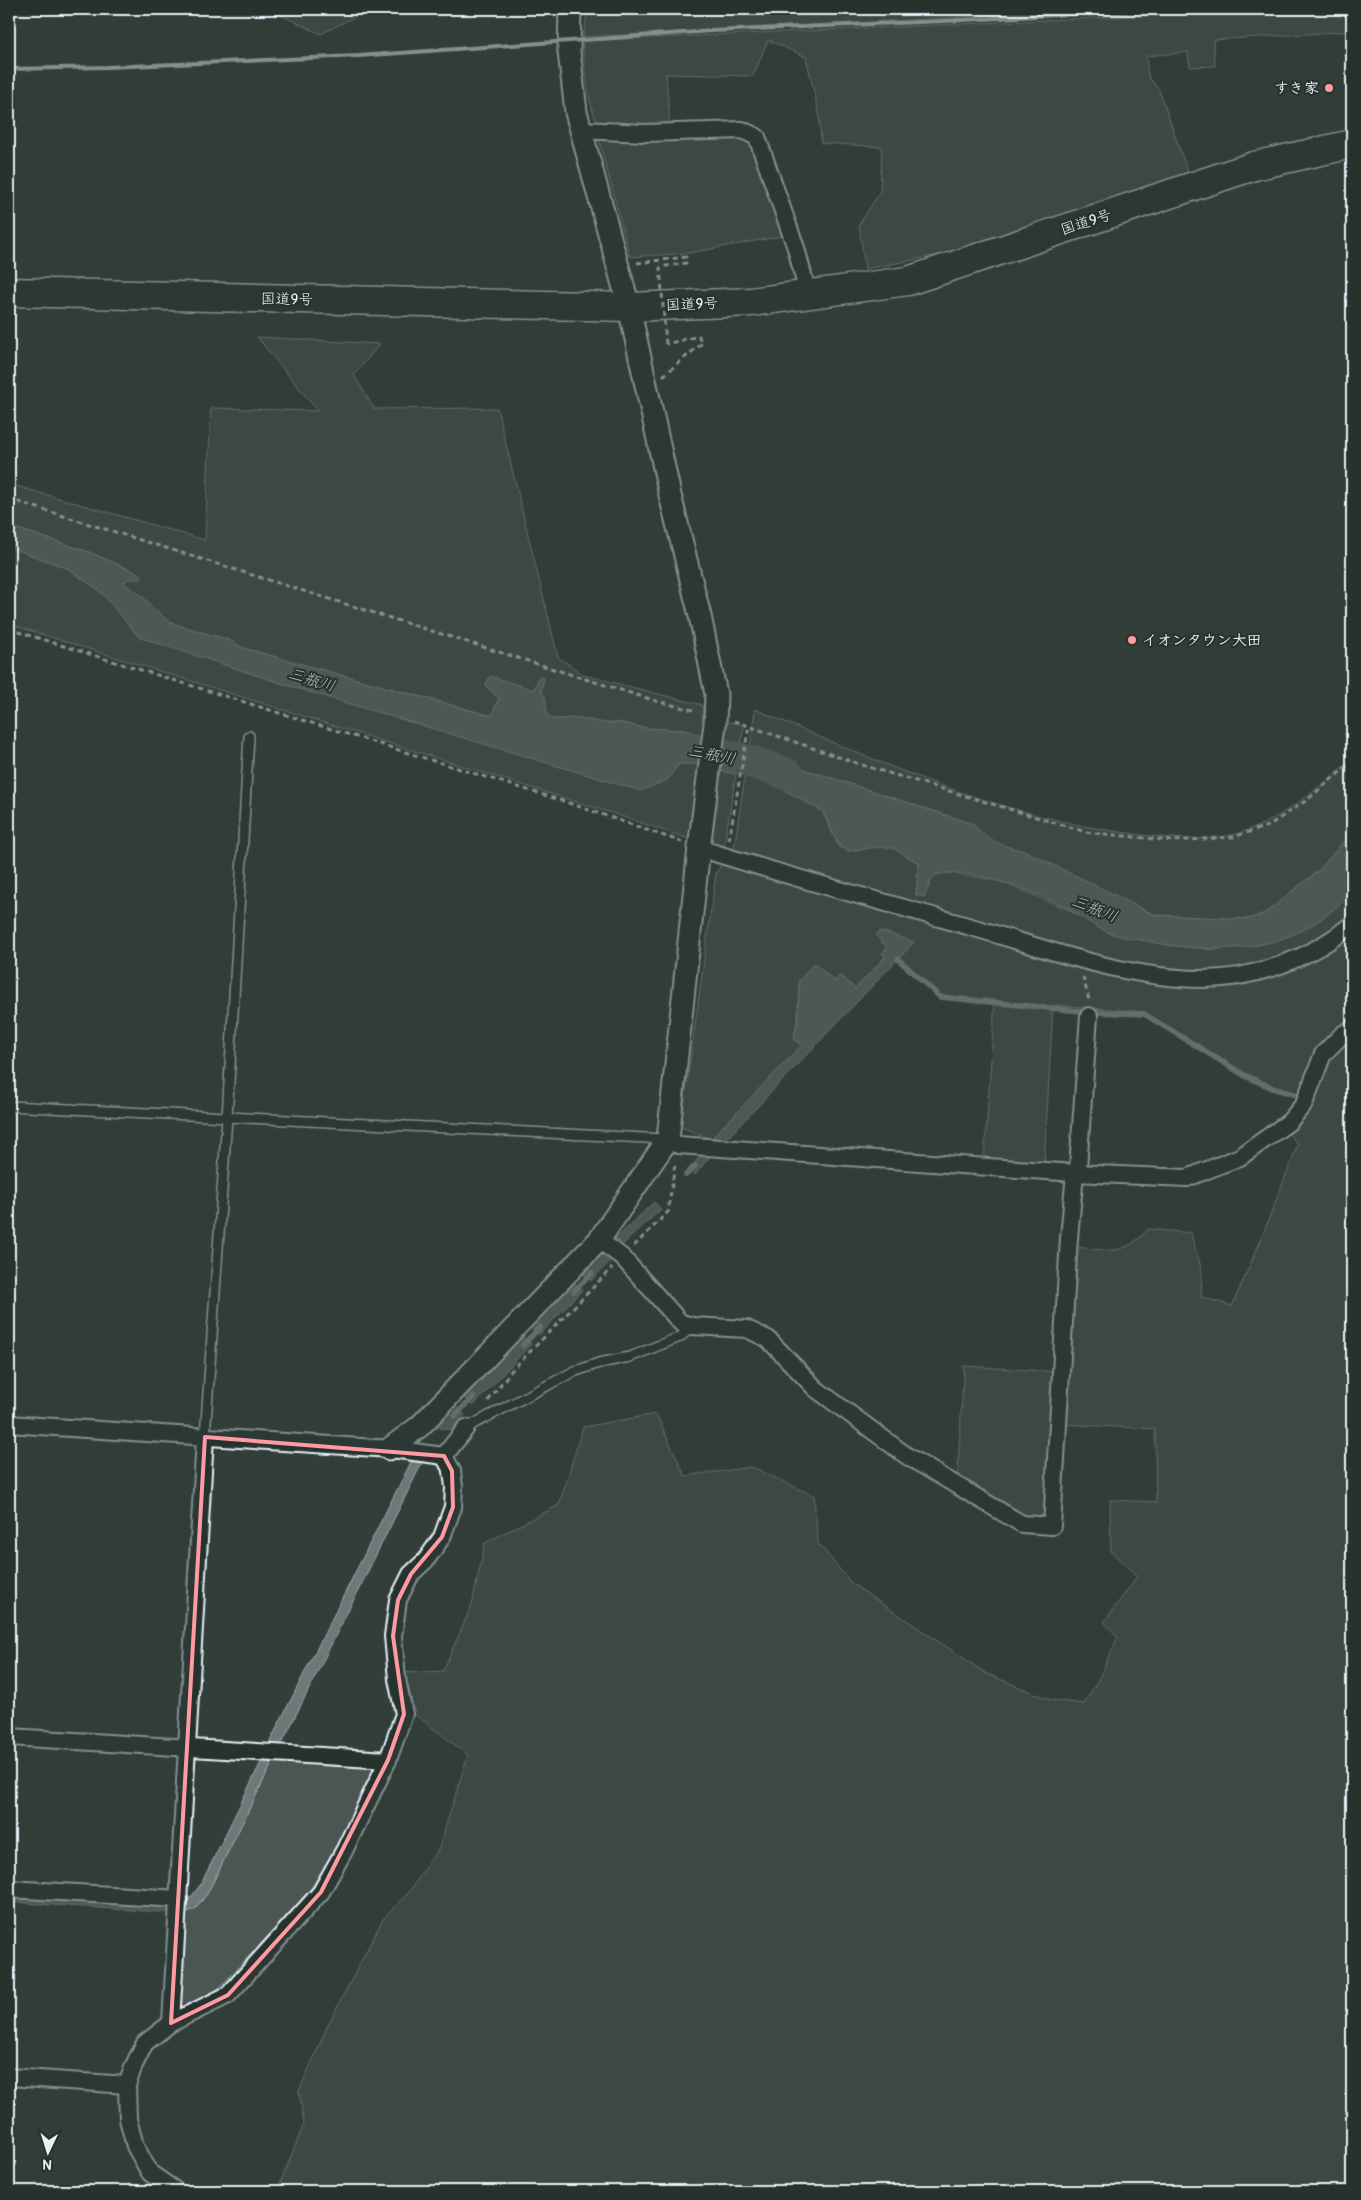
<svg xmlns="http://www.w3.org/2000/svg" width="1361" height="2200" font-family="Pangolin,'Klee One',sans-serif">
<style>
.green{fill:#495651;stroke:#98a4a4}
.water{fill:#6d7978;stroke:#9ea9ab}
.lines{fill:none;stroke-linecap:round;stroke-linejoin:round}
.stream{stroke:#9ea9ab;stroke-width:5.5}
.river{stroke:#6d7978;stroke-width:32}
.service-casing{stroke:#e8f1f8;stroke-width:12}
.minor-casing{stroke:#e8f1f8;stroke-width:20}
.tertiary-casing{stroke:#e8f1f8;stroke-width:25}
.trunk-casing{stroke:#e8f1f8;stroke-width:31}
.path{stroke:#e8f1f8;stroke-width:3;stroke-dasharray:5 4;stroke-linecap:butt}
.service{stroke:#26332d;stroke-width:9}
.minor{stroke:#26332d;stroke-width:16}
.tertiary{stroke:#26332d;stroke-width:21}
.trunk{stroke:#26332d;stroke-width:28}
.rail{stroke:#e8f1f8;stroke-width:4}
.path-bridge{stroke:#e8f1f8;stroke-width:3;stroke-dasharray:5 4;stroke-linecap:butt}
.marked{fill:none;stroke:#ff9aa2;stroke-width:4;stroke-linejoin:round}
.poi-dot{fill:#ff9aa2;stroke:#26332d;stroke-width:2}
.labels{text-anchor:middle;stroke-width:4;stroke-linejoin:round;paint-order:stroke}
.poi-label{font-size:15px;font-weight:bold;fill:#e8f1f8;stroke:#26332d;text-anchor:end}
.street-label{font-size:15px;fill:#e8f1f8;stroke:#26332d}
.water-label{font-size:16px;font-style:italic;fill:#b1bbbe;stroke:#26332d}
</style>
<rect width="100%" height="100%" fill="#323e39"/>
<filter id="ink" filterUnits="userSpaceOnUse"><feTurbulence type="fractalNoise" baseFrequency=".02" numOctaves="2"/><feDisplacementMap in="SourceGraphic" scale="10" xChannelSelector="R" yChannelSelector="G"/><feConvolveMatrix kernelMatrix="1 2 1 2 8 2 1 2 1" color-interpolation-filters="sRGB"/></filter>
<g filter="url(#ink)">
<g class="green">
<path d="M268,9H364L362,13L321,34Z"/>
<path d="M588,9H1118L583,37Z"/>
<path d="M1292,9H1352V31L1213,40L1215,66L1190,67L1188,52L1146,56L1148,76L1159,90L1188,173L954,252L865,269L859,225L880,192L882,147L821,143L819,114L806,57L768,40L753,76L666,74L670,128L598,126C587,99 585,70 582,41Z"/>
<path d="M598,136L748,137L788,235L689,253L630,257Z"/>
<path d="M257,337L380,344L354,375L374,409L497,408L558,657L584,675L702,705L705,736L684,730L645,728L622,723H604L581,718L553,719L547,715C545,701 541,691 539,677L535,690L486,686L499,698L492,716L243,648L229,640L175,624L163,617L143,597L123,583L128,578L140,574L89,552L9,526V484L205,540L211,408L318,411Z"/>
<path d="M9,547L67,568L100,591L139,637L290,686L641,790L667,780L679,764H702L692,840L615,814L9,624Z"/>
<path d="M755,709C874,761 1003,818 1134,834C1166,838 1200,842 1232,835C1278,824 1317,789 1352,759V832L1319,870L1264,914L1248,919L1155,915L1025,851C1004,847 986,840 973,824L807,770L750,747Z"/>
<path d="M730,722L744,725L741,745L723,740L725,724Z"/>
<path d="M719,771L736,774L723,852L710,848Z"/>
<path d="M745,776L776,785L822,811L839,847L848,851L878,847L893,848L919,863L916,895L924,896L933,876L943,872L999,881L1067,909L1109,933L1168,945L1216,950L1345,900L1352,894V916L1323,940L1243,970L1191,973L1141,967L1070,952L925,910L817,875L733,854Z"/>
<path d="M724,861L1084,965L1218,982L1341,941L1352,960V1025L1304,1095L1278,1088L1244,1072L1145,1012L1053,1005L1044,1167L984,1163L995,1001L941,996L899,958L914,942L887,948L886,956L855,989L835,982L799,981L798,1017L794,1039L801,1046L711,1139L681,1127L716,873Z"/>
<path d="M1352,1037V2191H277L304,2124L299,2091L329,2023L383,1919L410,1891L439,1848L468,1755L416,1715L404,1673L443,1671L472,1605L485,1543L559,1505L583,1427L656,1414L685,1476L752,1467L814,1496L818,1543L851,1583L987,1674L1051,1700L1084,1704L1098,1680L1118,1637L1104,1622L1137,1577L1111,1551L1110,1500L1156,1502L1155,1429L1062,1424L1073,1252L1077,1247C1108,1251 1125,1256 1148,1229L1191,1233L1202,1271L1201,1297L1232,1306L1258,1247L1298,1144L1286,1131L1323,1064L1335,1048Z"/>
<path d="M964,1366L1058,1372L1051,1517L1029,1522L957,1482Z"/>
<path d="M275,1757L376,1767L334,1850L313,1886L300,1902L218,1989L196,2001L178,2008L184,1913L195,1909L207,1894Z"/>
</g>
<g class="water">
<path d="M9,526L89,552L140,574L143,577L140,579H128L124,583L143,597L163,617L175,624L229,640L243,648L491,716L499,698L486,686L487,681L490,676L534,690L539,677L544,678L541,692L545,696L547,715L553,719L581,718L604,723H622L645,728L684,730L705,736L702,764H679L667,780L641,791L290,686L139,637L100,591L67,568L9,547Z"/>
<path d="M723,740L741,745L736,774L719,771Z"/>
<path d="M750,747L807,770L973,824C986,840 1004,847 1025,851L1155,915L1248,919L1264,914L1319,870L1352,832V894C1339,905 1325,918 1310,926C1262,954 1203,952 1151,942C1137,939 1123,938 1110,933C1095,928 1081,915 1067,908C1036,893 965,863 933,876L924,897L916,895L919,863L893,848L878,847L848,851L840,847L822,811L776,785L745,776Z"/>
<path d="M881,931L914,942L718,1148L711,1139L801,1046L794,1039L798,1017L799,981L814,963L834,981L841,975L855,989L886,957L882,953L887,948L876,935Z"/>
<path d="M700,1156H710L695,1175L689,1170Z"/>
<path d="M654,1202L661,1209L619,1248L613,1241Z"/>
<path d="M602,1252L611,1260L591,1281L582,1273Z"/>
<path d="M573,1282L582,1290L539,1335L530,1327Z"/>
<path d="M522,1336L531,1344L473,1406L464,1398Z"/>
<path d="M456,1406L465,1415L451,1430L436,1427Z"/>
<path d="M412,1460L423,1461L279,1749H266Z"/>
<path d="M264,1756L275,1757L207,1894L195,1909L184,1913L185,1905L201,1884Z"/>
<path d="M9,1894L175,1904L174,1913L9,1902Z"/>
</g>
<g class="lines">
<g class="stream">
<path d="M898,959L940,997L1080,1011"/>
<path d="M1097,1012L1144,1014L1247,1077L1275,1089L1301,1096"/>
<path d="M686,1175L695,1166"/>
<path d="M574,1291L592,1273"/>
<path d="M523,1345L540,1327"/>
<path d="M455,1416L473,1397"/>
</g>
<path class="river" d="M694,748L754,762L789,775"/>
<defs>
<g id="service">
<path d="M9,1106L665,1139"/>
<path d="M466,1428L573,1372L599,1363L630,1357L680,1337L693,1326"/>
<path d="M205,1437L227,1118L249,736"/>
</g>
<g id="minor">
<path d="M581,130L645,133L742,130L757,137L796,248L808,294"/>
<path d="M699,848C789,877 881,901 971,927C1045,948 1126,979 1203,979C1256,979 1312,958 1352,924"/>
<path d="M668,1139L678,1145L1075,1173L1187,1178L1240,1157L1289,1122L1304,1104L1323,1054L1343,1034L1352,1029"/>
<path d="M599,1240L622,1257L681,1323L693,1326L747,1329L768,1339L816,1389L907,1456L1022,1524L1052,1526L1069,1238L1075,1173L1078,1168L1089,1016"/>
<path d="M9,1424L391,1449L444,1456"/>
<path d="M444,1456L466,1428"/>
<path d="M9,1737L388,1760"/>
<path d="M9,1889L179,1899"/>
<path d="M171,2023L205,1437"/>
<path d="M9,2077L127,2085"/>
<path d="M176,2191L150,2173L135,2146L128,2119L127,2085L134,2065L145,2043L171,2023L228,1995L321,1892L344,1851L388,1760L404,1714L397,1679L393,1636L398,1600L411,1574L426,1560L442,1537L453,1507L454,1487L452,1471L444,1456"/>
</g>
<path id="tertiary" d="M389,1449L420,1426L599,1240L668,1139L699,848L715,724L716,694L700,616L670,495L629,307L576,112L569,51L570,9"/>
<path id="trunk" d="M9,292L629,307L751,302L908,281L1254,166L1352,144"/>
</defs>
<use href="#service" class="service-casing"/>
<use href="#minor" class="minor-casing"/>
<use href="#tertiary" class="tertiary-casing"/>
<use href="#trunk" class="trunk-casing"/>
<g class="path">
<path d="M637,263L686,257V263L660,267"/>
<path d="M663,376L701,344L699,336L666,344"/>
<path d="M9,499L656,701L697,711"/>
<path d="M9,629L563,801L682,842"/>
<path d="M734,721L862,765L1086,832L1173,841L1233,837L1268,826L1307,800L1352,762"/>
<path d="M729,840L749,725"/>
<path d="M1083,977L1089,1000"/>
<path d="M634,1246L668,1212L675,1164"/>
<path d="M488,1401L511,1371L612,1268"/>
</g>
<use href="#service" class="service"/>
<use href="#minor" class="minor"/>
<use href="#tertiary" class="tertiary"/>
<use href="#trunk" class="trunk"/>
<path class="rail" d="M9,69L107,67L358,56L712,31L944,21L1171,9"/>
<path class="path-bridge" d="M660,267L666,344"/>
</g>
</g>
<path d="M0 0H1361V2200H0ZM205,1437L444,1456L452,1471L453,1507L442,1537L411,1574L398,1600L393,1636L404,1714L388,1760L321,1892L228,1995L171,2023Z" fill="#323e39" fill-opacity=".55" fill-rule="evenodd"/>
<path class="marked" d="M205,1437L444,1456L452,1471L453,1507L442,1537L411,1574L398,1600L393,1636L404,1714L388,1760L321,1892L228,1995L171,2023Z"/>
<g class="poi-dot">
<circle cx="1329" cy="88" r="5"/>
<circle cx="1132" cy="640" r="5"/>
</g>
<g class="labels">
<g class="poi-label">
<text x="1319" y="93">すき家</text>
<text x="1142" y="645" text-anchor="start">イオンタウン大田</text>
</g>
<g class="street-label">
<text transform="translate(1086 222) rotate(-18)" y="5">国道9号</text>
<text transform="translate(287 299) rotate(1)" y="5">国道9号</text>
<text transform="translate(692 304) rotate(-2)" y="5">国道9号</text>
</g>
<g class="water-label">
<text transform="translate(312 679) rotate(17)" y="6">三瓶川</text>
<text transform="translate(712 754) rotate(11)" y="6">三瓶川</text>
<text transform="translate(1095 908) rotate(21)" y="6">三瓶川</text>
</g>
</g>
<rect width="1361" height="2200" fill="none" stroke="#26332d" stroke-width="30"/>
<rect x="15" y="15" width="1331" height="2170" fill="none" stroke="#e8f1f8" stroke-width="2" filter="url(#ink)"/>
<g transform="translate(48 2152) rotate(184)" stroke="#26332d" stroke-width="4" paint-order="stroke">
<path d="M0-4L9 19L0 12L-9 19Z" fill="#e8f1f8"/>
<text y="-8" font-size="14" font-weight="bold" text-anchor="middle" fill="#e8f1f8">N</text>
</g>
</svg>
